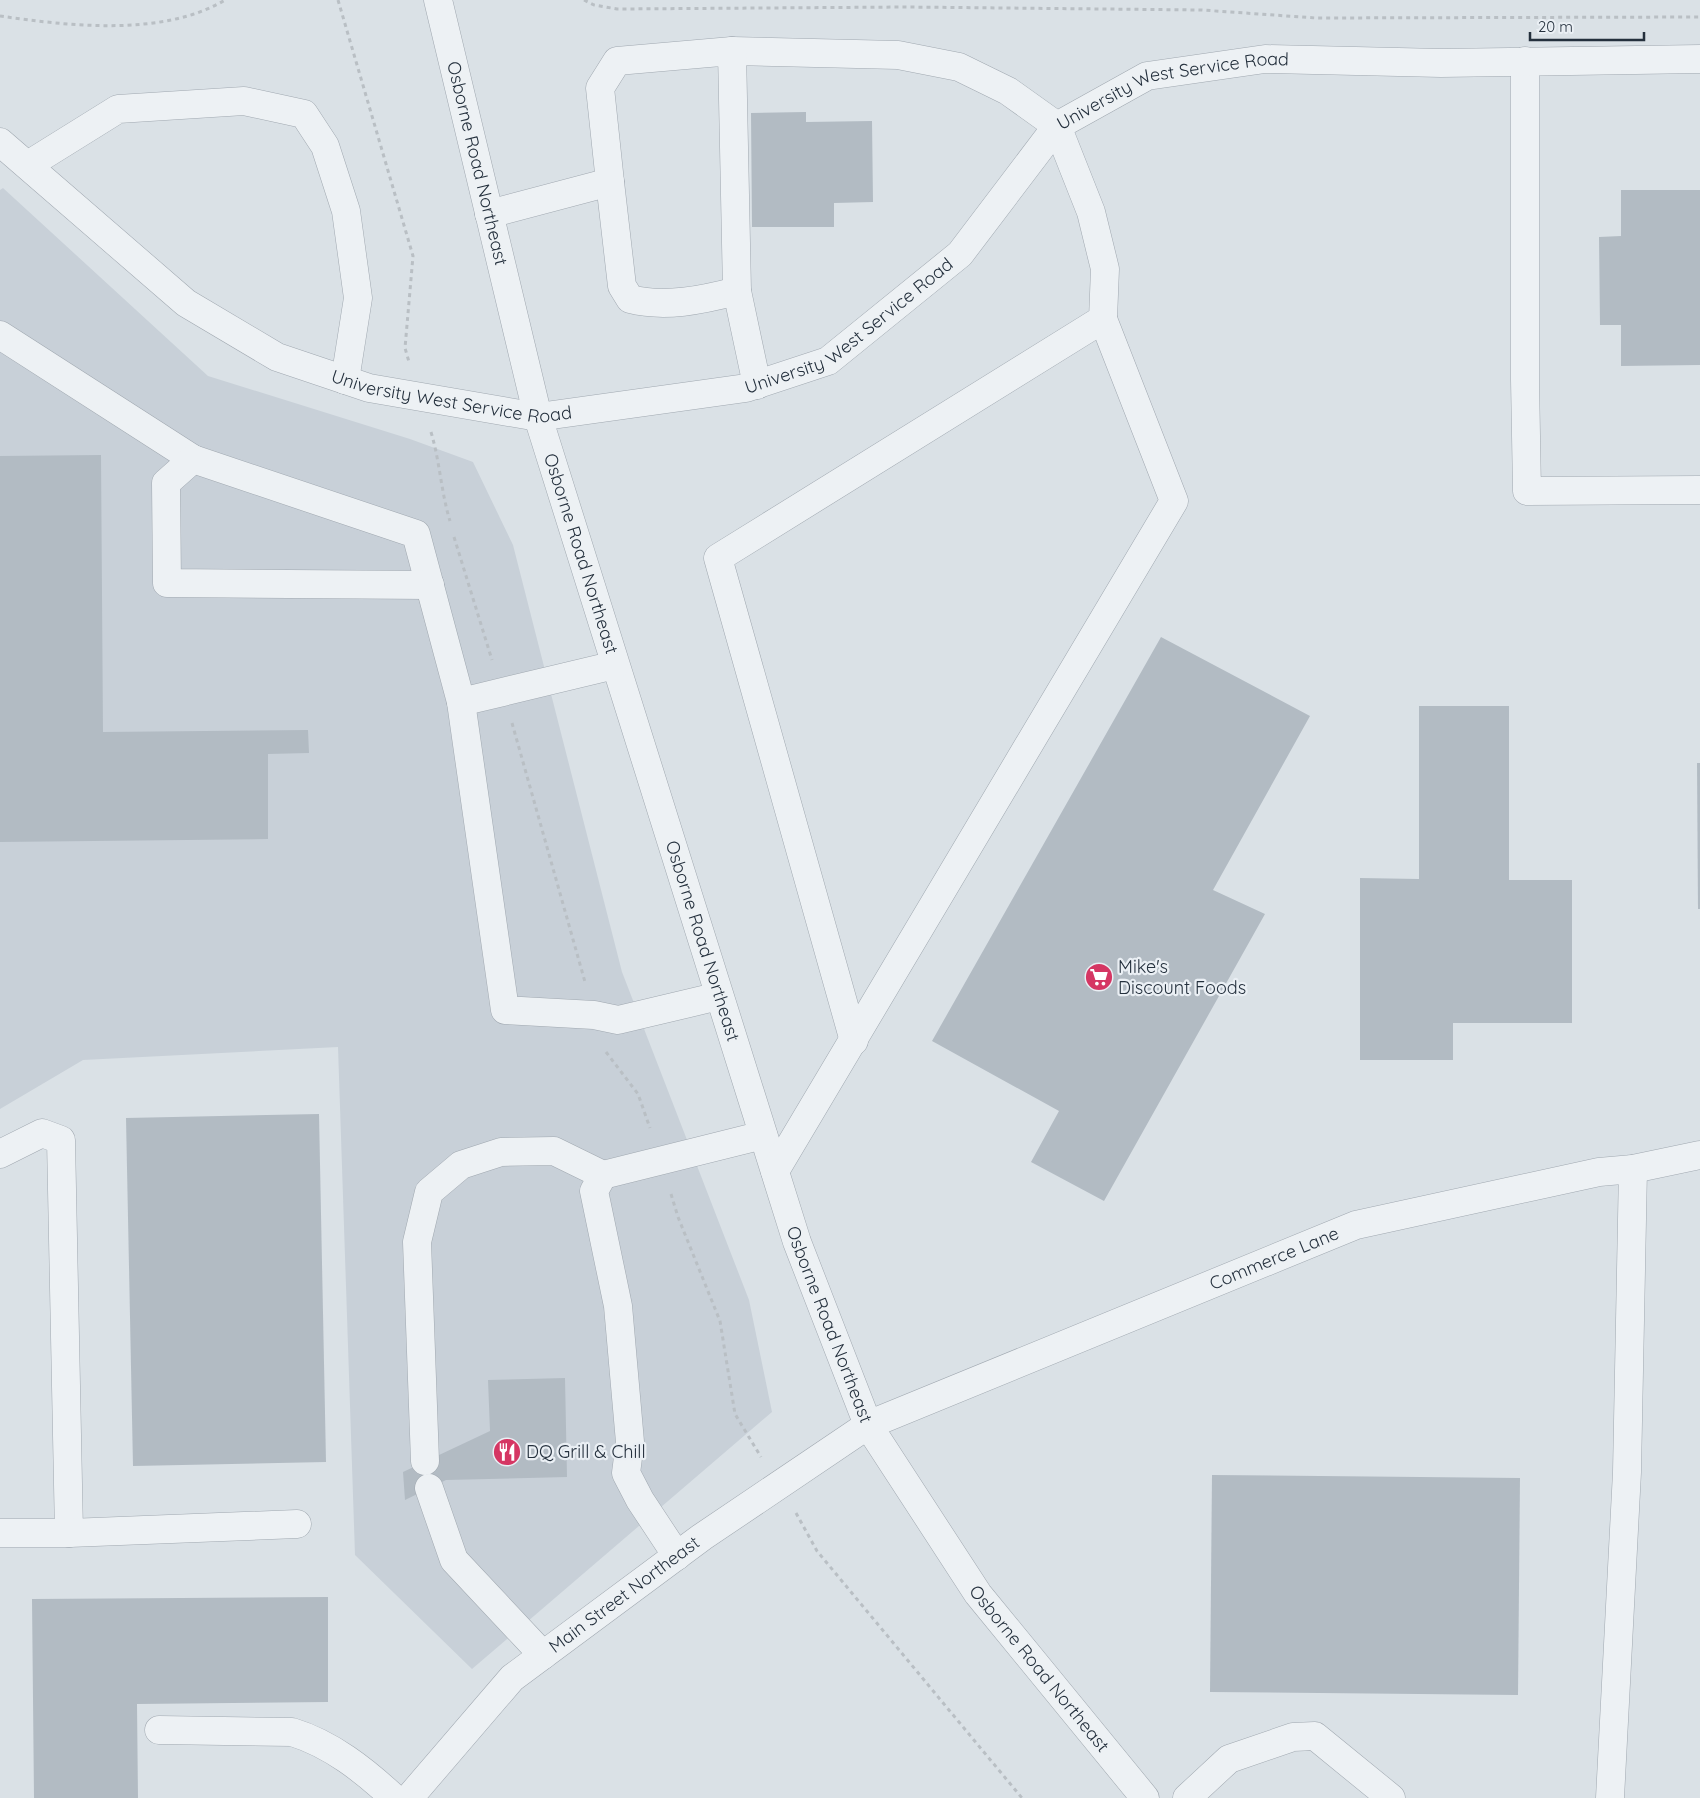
<svg xmlns="http://www.w3.org/2000/svg" width="1700" height="1798" font-family="Quicksand,sans-serif">
<style>
.built{fill:#c8d0d8}
.building{fill:#b2bbc3}
.lines{fill:none;stroke-linecap:round;stroke-linejoin:round}
.minor-casing{stroke:#a0a8b0;stroke-width:29}
.path{stroke:#b9bfc4;stroke-width:3;stroke-dasharray:4 4;stroke-linecap:butt}
.minor{stroke:#edf1f4;stroke-width:28}
.labels{text-anchor:middle;stroke-width:4.5;stroke-linejoin:round;paint-order:stroke}
.street-label{font-size:18px;fill:#24303d;stroke:#eaeff4}
.poi-label{font-size:18px;fill:#24303d;stroke:#eaeff4;text-anchor:start}
</style>
<rect width="100%" height="100%" fill="#dae1e6"/>
<path class="built" d="M3,188L208,376L410,439L473,462L513,545L622,972L749,1300L772,1412L472,1669L355,1555L338,1047L83,1060L0,1109V190Z"/>
<g class="building">
<path d="M806,112V122L872,121L873,202L834,203V227H752L751,113Z"/>
<path d="M1621,190H1700V365L1621,366V325H1600L1599,237L1621,236Z"/>
<path d="M101,455L103,732L308,730L309,753L268,754V839L0,842V456Z"/>
<path d="M1161,637L1310,716L1213,890L1265,914L1104,1201L1031,1162L1059,1111L932,1041Z"/>
<path d="M1419,706H1509V880H1572V1023H1453V1060H1360V878L1419,879Z"/>
<path d="M1697,763H1700V909H1698Z"/>
<path d="M319,1114L326,1462L133,1466L126,1118Z"/>
<path d="M565,1378L567,1477L446,1480L405,1500L403,1472L490,1431L488,1380Z"/>
<path d="M1212,1475L1520,1478L1518,1695L1210,1692Z"/>
<path d="M328,1597V1702L137,1704L138,1798H34L32,1599Z"/>
</g>
<g class="lines">
<defs>
<g id="minor">
<path id="s1" d="M438,0L538,417L797,1242L868,1425L978,1594L1145,1798"/>
<path d="M732,51L898,55L959,67L1008,91L1057,126L1091,212L1105,269L1103,319L718,558L854,1041"/>
<path d="M1525,61V380L1527,491L1700,490"/>
<path id="s2" d="M0,142L186,303L277,357L369,388L538,417L746,388L828,361L960,254L1057,126L1147,76L1265,59L1441,63L1700,59"/>
<path d="M28,165L118,109L244,101L304,114L325,146L346,211L358,298L345,380"/>
<path d="M610,182L622,286L630,299C665,308 702,300 737,291"/>
<path d="M489,214L610,182L600,88L617,61L732,51L737,291L757,385"/>
<path d="M0,335L193,459L416,534L461,702L505,1010L594,1015L618,1020L719,996"/>
<path d="M193,459L166,483L167,583L430,585"/>
<path d="M461,702L615,665"/>
<path d="M0,1154L42,1133L61,1140L69,1533"/>
<path d="M775,1171L1174,501L1103,319"/>
<path d="M425,1461L417,1242L429,1192L461,1165L501,1152L554,1151L603,1175"/>
<path d="M429,1488L454,1560L543,1655"/>
<path d="M0,1533H69L297,1524"/>
<path d="M677,1556L640,1500L626,1473L630,1442L618,1306L594,1191L603,1175L763,1135"/>
<path d="M159,1730L292,1732C331,1744 364,1770 394,1798"/>
<path id="s3" d="M409,1798L512,1678L702,1537L868,1425L1356,1225L1599,1172L1633,1169L1700,1155"/>
<path d="M1187,1798L1229,1759L1293,1737L1315,1736L1391,1798"/>
<path d="M1610,1798L1627,1472L1633,1169"/>
</g>
</defs>
<use href="#minor" class="minor-casing"/>
<g class="path">
<path d="M338,0L413,256L405,348L409,362"/>
<path d="M584,0L594,5L617,9L906,7L1202,10L1316,18L1700,17"/>
<path d="M0,16C69,26 163,37 225,0"/>
<path d="M431,432C440,462 441,492 450,521"/>
<path d="M454,537L492,660"/>
<path d="M512,723L585,982"/>
<path d="M606,1052L638,1094L650,1128"/>
<path d="M671,1194L678,1217L720,1321L735,1414L761,1457"/>
<path d="M796,1513L817,1551L1022,1798"/>
</g>
<use href="#minor" class="minor"/>
</g>
<defs>
<symbol id="supermarket-disc" viewBox="-11 -11 22 22"><circle r="9.5" fill="#d53663" stroke="#eaeff4"/><path d="M-6-5.5h2.5l.6 2H6L4.5 2H-2.5L-4.4-4H-6ZM-1.5 3.2a1.3 1.3 0 1 0 .1 0ZM3 3.2a1.3 1.3 0 1 0 .1 0Z" fill="#fff"/></symbol>
<symbol id="restaurant-disc" viewBox="-11 -11 22 22"><circle r="9.5" fill="#d53663" stroke="#eaeff4"/><path d="M-5-6h1v4h1v-4h1v4h1v-4h1v5L-1.5 .5V6h-2V.5L-5-1ZM5-6V6H3V1.5H1.5Q1.5-4 5-6Z" fill="#fff"/></symbol>
</defs>
<g fill-rule="evenodd">
<use href="#supermarket-disc" x="1083" y="961" width="32" height="32"/>
<use href="#restaurant-disc" x="491" y="1436" width="32" height="32"/>
</g>
<g class="labels">
<g class="street-label">
<text dy="6" stroke="none"><textPath href="#s2" startOffset="1371">University West Service Road</textPath></text>
<text dy="6" stroke="none"><textPath href="#s1" startOffset="168">Osborne Road Northeast</textPath></text>
<text dy="6" stroke="none"><textPath href="#s2" startOffset="952">University West Service Road</textPath></text>
<text dy="6" stroke="none"><textPath href="#s2" startOffset="532">University West Service Road</textPath></text>
<text dy="6" stroke="none"><textPath href="#s1" startOffset="572">Osborne Road Northeast</textPath></text>
<text dy="6" stroke="none"><textPath href="#s1" startOffset="978">Osborne Road Northeast</textPath></text>
<text dy="6" stroke="none"><textPath href="#s3" startOffset="1034">Commerce Lane</textPath></text>
<text dy="6" stroke="none"><textPath href="#s1" startOffset="1382">Osborne Road Northeast</textPath></text>
<text dy="6" stroke="none"><textPath href="#s3" startOffset="298">Main Street Northeast</textPath></text>
<text dy="6" stroke="none"><textPath href="#s1" startOffset="1788">Osborne Road Northeast</textPath></text>
</g>
<g class="poi-label">
<text x="1118" y="973">Mike's<tspan x="1118" dy="21">Discount Foods</tspan></text>
<text x="526" y="1458">DQ Grill &amp; Chill</text>
</g>
</g>
<path d="M1530 32v8h114v-8" fill="none" stroke="#24303d" stroke-width="2.5"/>
<text x="1538" y="32" font-size="15" fill="#24303d" stroke="#eaeff4" stroke-width="4" paint-order="stroke">20 m</text>
</svg>
